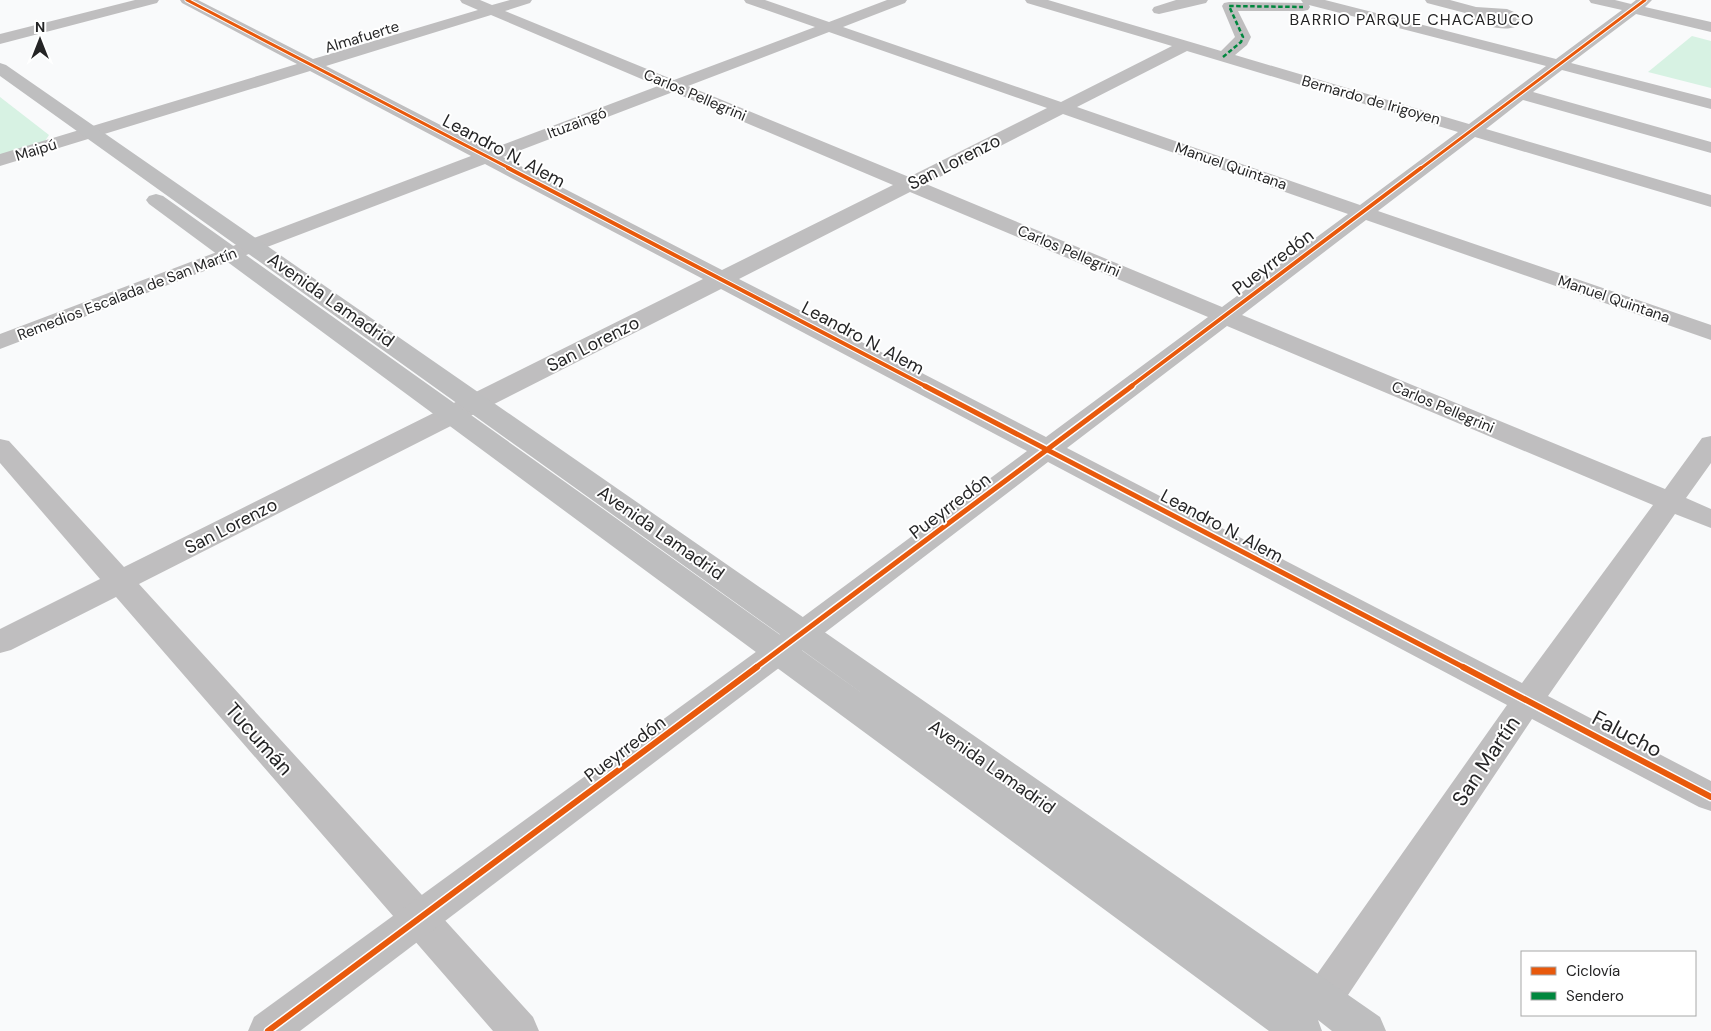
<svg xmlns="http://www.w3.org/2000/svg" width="1711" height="1031" font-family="'DM Sans',sans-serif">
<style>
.green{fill:#d7f2e3}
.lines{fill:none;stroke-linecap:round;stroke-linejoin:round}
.minor{fill:#bfbebf;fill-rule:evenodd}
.tertiary{fill:#bfbebf;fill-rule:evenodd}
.secondary{fill:#bebebf;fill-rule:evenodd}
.quiet{stroke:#00873e;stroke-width:2.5;stroke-dasharray:4.5 2.5;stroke-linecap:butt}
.cycleway-far3-casing{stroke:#fff;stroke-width:5}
.cycleway-far2-casing{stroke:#fff;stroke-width:6}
.cycleway-far1-casing{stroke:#fff;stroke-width:8}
.cycleway-casing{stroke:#fff;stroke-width:9}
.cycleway-far3{stroke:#e8590c;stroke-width:3}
.cycleway-far2{stroke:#e8590c;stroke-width:4}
.cycleway-far1{stroke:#e8590c;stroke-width:5}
.cycleway{stroke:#e8590c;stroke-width:6}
.labels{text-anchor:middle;stroke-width:4;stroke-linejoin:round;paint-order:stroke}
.far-street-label{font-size:15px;fill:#252526;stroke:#fff}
.far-neighbourhood-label{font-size:16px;letter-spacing:1px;fill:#252526;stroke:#fff}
.street-label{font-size:18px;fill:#252526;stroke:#fff}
.near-street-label{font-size:21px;fill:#252526;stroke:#fff}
</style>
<rect width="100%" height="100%" fill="#f9fafb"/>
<g class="green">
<path d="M1692,36L1711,41V88L1648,72Z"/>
<path d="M0,97L49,135L43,144L0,157Z"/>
</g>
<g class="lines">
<g class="minor">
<path d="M180,0H198L313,59L478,10L462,3L460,0H480L492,5L510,0H532L530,3L505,11L674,80L815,27L746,3L744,0H765L829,22L887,0H907L905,3L843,27L1061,102L1172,46L1027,3L1025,0H1048L1221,51L1235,37L1222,6L1224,3L1229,2L1303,3L1301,0H1325L1556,59L1622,10L1591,3L1589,0H1615L1631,4L1636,0H1652L1645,7L1711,22V32L1636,14L1571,63L1711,99V109L1562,70L1533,92L1711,142V153L1523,100L1486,129L1711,195V207L1475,137L1378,211L1711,325V340L1366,220L1242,315L1665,489L1702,438L1711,436V463L1686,498L1711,509V528L1675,514L1548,696L1711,781V811L1699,807L1532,719L1336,1013L1322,1019L1308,1013L1302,1000L1308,987L1507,705L1048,462L814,641L803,644L792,641L788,633L792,625L1027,451L721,289L139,584L533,1017L539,1031H493L116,597L11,650L0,653V629L100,579L0,463V439L9,441L124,567L703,279L485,164L0,349V334L471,156L310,71L0,166V154L297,64L182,3ZM1309,5L1546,66L1469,124L1235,55L1247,45L1251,37L1238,11H1303L1308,10L1310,7ZM491,15L658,86L489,150L326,66ZM829,32L1047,108L909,177L688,86ZM1187,51L1217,60L1458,132L1360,205L1077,107ZM673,92L893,185L722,270L503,157ZM1063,114L1348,214L1222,307L926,184ZM910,192L1208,317L1046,437L739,279ZM1227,326L1653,505L1522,683L1067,448Z"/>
<path d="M1176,0H1208L1206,3L1159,14L1154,13L1152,10L1154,7Z"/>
<path d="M1425,0H1450L1476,7L1507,9L1521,15L1524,21C1513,35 1486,26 1473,21L1469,14L1427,3Z"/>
</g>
<g class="tertiary">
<path d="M135,0H159L157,3L0,44V34Z"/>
<path d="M797,627L808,630L812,638L808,646L300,1031H248L254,1017L786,630Z"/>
</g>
<path class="secondary" d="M0,63L6,65L1380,1017L1386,1031H1332L1318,1020L1322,1031H1269L149,204L146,200L149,196L156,194L163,196L866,696L0,76Z"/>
<path class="quiet" d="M1223,57L1241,42L1243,37L1229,6L1303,7"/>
<defs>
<g id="cycleway-far3">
<path d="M187,0L511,169"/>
<path d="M1420,169L1645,0"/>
</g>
<g id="cycleway-far2">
<path d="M508,168L927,387"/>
<path d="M1130,387L1421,168"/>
</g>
<g id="cycleway-far1">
<path d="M925,386L1465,668"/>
<path d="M755,668L1132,386"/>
</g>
<g id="cycleway">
<path d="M1463,667L1711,797"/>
<path d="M268,1031L757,667"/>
</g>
</defs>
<use href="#cycleway-far3" class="cycleway-far3-casing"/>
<use href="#cycleway-far2" class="cycleway-far2-casing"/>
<use href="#cycleway-far1" class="cycleway-far1-casing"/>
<use href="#cycleway" class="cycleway-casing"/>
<use href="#cycleway-far3" class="cycleway-far3"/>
<use href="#cycleway-far2" class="cycleway-far2"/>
<use href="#cycleway-far1" class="cycleway-far1"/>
<use href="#cycleway" class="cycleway"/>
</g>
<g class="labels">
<g class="far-street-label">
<text transform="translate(362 37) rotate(-17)" y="5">Almafuerte</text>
<text transform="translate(695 95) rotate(23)" y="5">Carlos Pellegrini</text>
<text transform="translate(1371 100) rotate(16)" y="5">Bernardo de Irigoyen</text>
<text transform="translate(577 123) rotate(-21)" y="5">Ituzaingó</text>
<text transform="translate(36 150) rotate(-17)" y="5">Maipú</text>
<text transform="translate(1231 166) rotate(19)" y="5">Manuel Quintana</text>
<text transform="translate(1069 251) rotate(23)" y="5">Carlos Pellegrini</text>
<text transform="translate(127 294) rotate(-21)" y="5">Remedios Escalada de San Martín</text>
<text transform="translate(1614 299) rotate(19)" y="5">Manuel Quintana</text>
<text transform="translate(1443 407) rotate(23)" y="5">Carlos Pellegrini</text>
</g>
<g class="far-neighbourhood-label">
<text x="1412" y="25">BARRIO PARQUE CHACABUCO</text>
</g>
<g class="street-label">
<text transform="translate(504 151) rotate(28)" y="6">Leandro N. Alem</text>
<text transform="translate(954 162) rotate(-27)" y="6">San Lorenzo</text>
<text transform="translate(1273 262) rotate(-37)" y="6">Pueyrredón</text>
<text transform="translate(331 300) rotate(35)" y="6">Avenida Lamadrid</text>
<text transform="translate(863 338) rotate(28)" y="6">Leandro N. Alem</text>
<text transform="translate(593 344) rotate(-27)" y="6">San Lorenzo</text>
<text transform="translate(950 506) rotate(-37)" y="6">Pueyrredón</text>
<text transform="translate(231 526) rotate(-27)" y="6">San Lorenzo</text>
<text transform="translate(1222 526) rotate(28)" y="6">Leandro N. Alem</text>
<text transform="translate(661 533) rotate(35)" y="6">Avenida Lamadrid</text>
<text transform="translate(625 749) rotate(-37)" y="6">Pueyrredón</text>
<text transform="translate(992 767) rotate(35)" y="6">Avenida Lamadrid</text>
</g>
<g class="near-street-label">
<text transform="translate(1627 734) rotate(28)" y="7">Falucho</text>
<text transform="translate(259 739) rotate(48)" y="7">Tucumán</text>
<text transform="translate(1486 761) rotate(-56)" y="7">San Martín</text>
</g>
</g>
<rect x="1521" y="951" width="175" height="65" fill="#ffffff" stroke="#a8a8a8"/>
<rect x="1531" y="967" width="25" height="8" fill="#e8590c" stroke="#a8a8a8"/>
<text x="1566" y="976" font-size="15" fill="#252526">Ciclovía</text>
<rect x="1531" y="992" width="25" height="8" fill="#00873e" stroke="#a8a8a8"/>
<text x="1566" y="1001" font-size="15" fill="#252526">Sendero</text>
<g transform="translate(40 40)" stroke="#ffffff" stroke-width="4" paint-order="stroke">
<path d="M0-4L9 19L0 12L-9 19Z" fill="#252526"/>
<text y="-8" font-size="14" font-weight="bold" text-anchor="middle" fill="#252526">N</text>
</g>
</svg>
